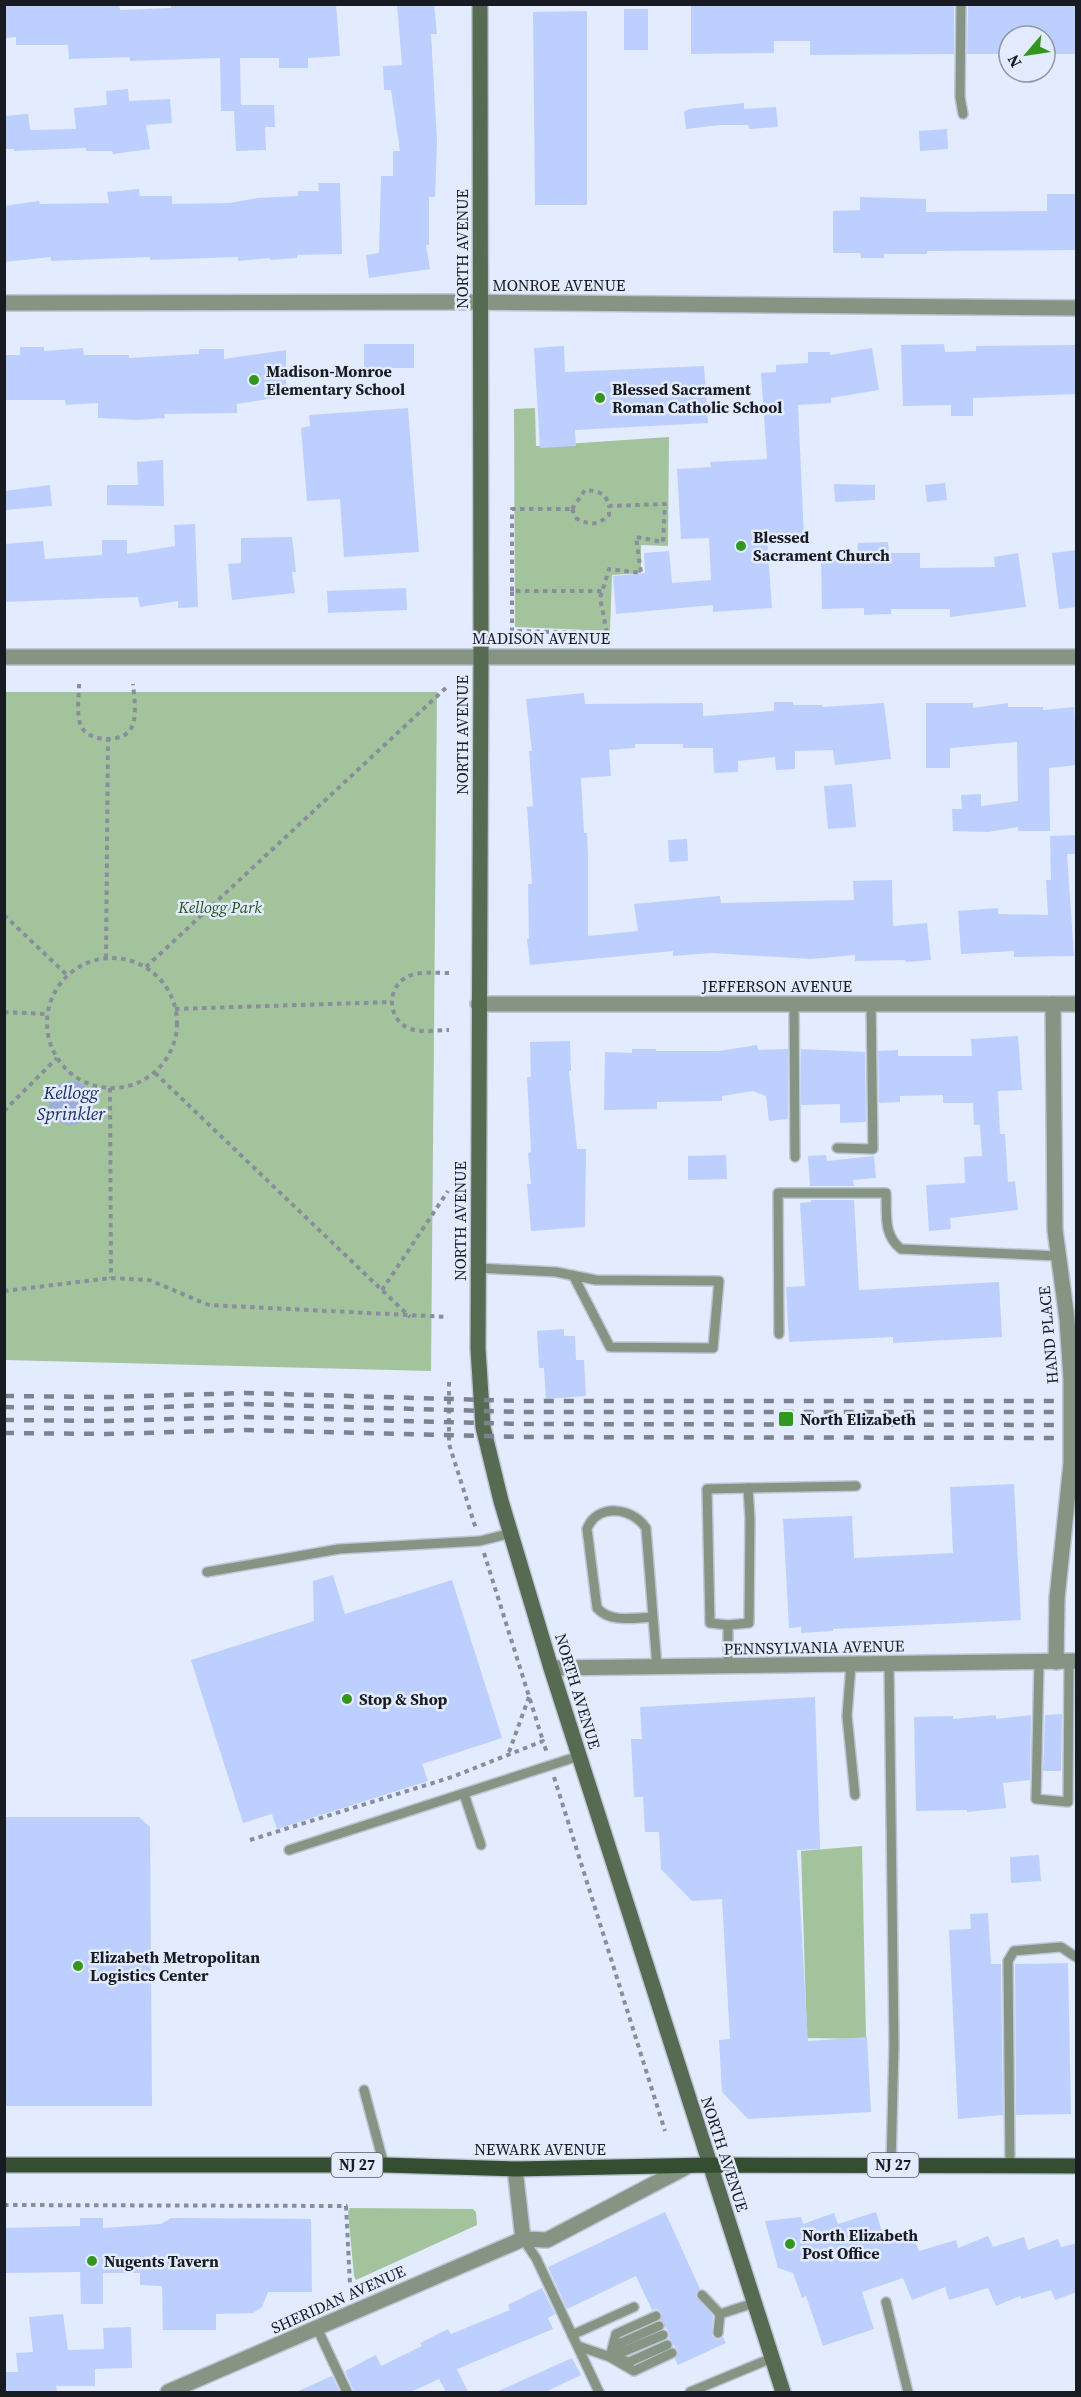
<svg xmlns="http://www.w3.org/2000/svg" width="1081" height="2397" font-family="'Source Serif 4',serif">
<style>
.green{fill:#a3c39c}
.water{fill:#9caedb}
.building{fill:#bccffe}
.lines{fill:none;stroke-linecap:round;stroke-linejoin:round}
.lane-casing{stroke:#bec6d6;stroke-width:12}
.street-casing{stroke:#bec6d6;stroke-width:18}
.secondary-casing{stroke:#bec6d6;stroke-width:18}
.primary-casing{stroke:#bec6d6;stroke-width:18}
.path{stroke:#888e9b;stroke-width:4;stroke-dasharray:4.5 4.5;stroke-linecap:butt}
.lane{stroke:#869583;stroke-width:9}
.street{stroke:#869583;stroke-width:15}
.secondary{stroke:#566b52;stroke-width:15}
.primary{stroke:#354e31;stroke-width:15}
.rail{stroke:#7c828e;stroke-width:4.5;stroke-dasharray:10 10;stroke-linecap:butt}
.street-bridge-casing{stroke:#bec6d6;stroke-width:18;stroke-linecap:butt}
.street-bridge{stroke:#869583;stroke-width:15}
.poi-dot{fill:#33971d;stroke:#e3ebfe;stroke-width:2}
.labels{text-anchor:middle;stroke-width:5;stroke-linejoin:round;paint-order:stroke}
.shield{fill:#e3ebfe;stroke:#555963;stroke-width:1.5}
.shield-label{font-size:15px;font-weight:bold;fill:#181b21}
.street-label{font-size:16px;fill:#181b21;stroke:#e3ebfe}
.poi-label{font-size:16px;font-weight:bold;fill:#181b21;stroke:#e3ebfe;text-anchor:start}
.park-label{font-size:16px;font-style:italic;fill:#25531d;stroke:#e3ebfe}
.water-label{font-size:18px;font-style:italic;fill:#192a60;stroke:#e3ebfe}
</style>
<rect width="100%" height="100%" fill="#e3ebfe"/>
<g class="green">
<path d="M535,408L536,446L669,437L668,546L641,545V573L612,575L610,631L515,627L514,409Z"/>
<path d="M5,692H437L431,1371L5,1360Z"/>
<path d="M862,1846L866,2039L807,2038L801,1851Z"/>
<path d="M350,2208L473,2209L476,2212L477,2225L356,2280L354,2276L348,2212Z"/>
</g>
<circle class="water" cx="71" cy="1103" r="22"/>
<g class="building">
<path d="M4,4H119L120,10L171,8V4H336L340,56L308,58V68H279V58H240L241,105H274L275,127H265L266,150L236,151L234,111H221L220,58L130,61V57L69,59L68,45H16V37L4,38Z"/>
<path d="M397,4H434L437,34H431L437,141L435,197H429V245H426L430,269L369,278L366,255L379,253L381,176H393V151H400L391,90H384L383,66L402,65Z"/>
<path d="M691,4H954V54L810,55V41H774V53L691,54Z"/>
<path d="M968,4H1077V54H1045V36H1009V54H967Z"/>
<rect x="624" y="9" width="24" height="41"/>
<path d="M587,11V205H535L533,12Z"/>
<path d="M128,89L129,101L170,99L172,123L146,125L150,149L113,154L112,151H86V148L14,151V149H4V116L28,114L30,130L76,129L74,108L107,105L106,91Z"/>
<path d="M744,103V109L776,107L778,127L749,129L748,125H720L686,129L684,112L689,109Z"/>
<path d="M947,129L948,149L920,151L919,131Z"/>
<path d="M318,183H340L342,254L297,255V258L270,260V258L238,261V257L150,260V257L51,261V257L4,262V206L39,201L40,204L109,203L107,192L139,189L140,196H172V204L230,203L257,198L298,196V191H319Z"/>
<path d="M1047,194H1077V250L927,251V254H884V258H861L860,253H833V211L860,210V197L926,199V212L1047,211Z"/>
<rect x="364" y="344" width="50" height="24"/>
<path d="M944,344L945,352L976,351V346L1077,345V394L973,398V416H951V405L903,406L901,345Z"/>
<path d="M564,346L565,372L704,366L708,423L575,430L576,446L540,448L534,348Z"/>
<path d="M20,347H44V351L83,348L84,355H129V358L199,354V349H224V359L286,350V396L237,404V413L164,414L165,418L138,420L98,418V403L66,405L65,400H4V355H20Z"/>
<path d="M872,348L879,390L831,398V403L798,405L804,538L767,540L772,608L713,612V605L616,614L613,576L645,573L644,553L669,551L672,583L711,580L709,538L681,539L677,469L711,467L710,462L767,459L761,373L776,372V365L808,363V352H830V355Z"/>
<path d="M408,408L419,552L344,557L340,499L307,501L301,428L310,426L309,415Z"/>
<path d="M163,460L164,506L107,505V485H138L137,462Z"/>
<path d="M945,483L947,500L927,502L925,485Z"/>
<path d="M834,484L875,485V500L835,502Z"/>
<path d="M50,485L52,506L4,510V491Z"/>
<path d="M195,524L198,607L178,608V601L140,607L138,597L4,602V544L43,541L45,559L102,555V540H127V554L175,546L174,525Z"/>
<path d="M292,537L296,572H292L295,593L232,600L228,564L241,563V538Z"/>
<path d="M888,542L889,553H920V568L995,567L994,557L1018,553L1026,607L950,617V609H891V614L864,615V608L822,609L821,556L857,555L858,543Z"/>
<path d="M1077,550V607L1059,609L1052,553Z"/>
<path d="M406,588L407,610L328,613L327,591Z"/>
<path d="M584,693L585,704L703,703V716L774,711V702H793V705H822L823,707L884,703L891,759L835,765L833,750L795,751V769L776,770L775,757L738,761V772L714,773L713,748H683V744H635V748L609,750L611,776L581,778L584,833H587L588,856V936L638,931L634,904L720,896L721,903L854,900L853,881L892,880L893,926L927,923L931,960L906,962L905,960L855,961V955L811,959L712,953L673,956V951L530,965L527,939H529L528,884H532L527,807L533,806L529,751H532L526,699Z"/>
<path d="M926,703H973V708L1008,703V707H1043V710L1074,707L1077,765L1049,768L1050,831H1018V827L988,832L953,831L952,809H962L961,795L981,794V806L1018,801L1017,742L950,748V768H926Z"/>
<path d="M852,784L856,827L828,829L824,786Z"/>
<path d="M1077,835V854H1067L1074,956L1014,957V951L961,954L958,911L998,908V914L1048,915L1046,880H1051L1050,836Z"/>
<path d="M687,839L688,861L669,862L668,840Z"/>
<path d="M1018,1036L1022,1090L998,1091L1000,1134H1005L1008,1182L1015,1181L1018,1210L950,1218L951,1229L929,1231L926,1185L965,1183L964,1157L982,1156L980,1125H974L973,1103H943V1095L900,1096V1102L879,1103L878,1051L898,1050V1056H972L971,1039Z"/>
<path d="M570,1041L571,1071H569L577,1149H586L585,1227L531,1231L527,1184H531L528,1153L531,1152L527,1077H531L530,1042Z"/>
<path d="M757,1045L758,1050L788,1049V1119L769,1121L766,1096L753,1091L722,1096V1101L657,1102V1109L604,1110L605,1052L632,1053V1049H656V1051H719Z"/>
<path d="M801,1049L865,1052L866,1122L840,1123V1104L801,1105Z"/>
<path d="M726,1155L727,1179L688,1180V1156Z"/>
<path d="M826,1155L827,1161L874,1156L876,1178L853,1180L854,1186H810L808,1156Z"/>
<path d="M811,1200H854L859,1290L999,1282L1002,1337L893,1343V1337L789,1342L786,1287L805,1286L800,1203L811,1202Z"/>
<path d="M564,1329V1336H575L576,1360H584L586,1396L546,1399L544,1368H539L537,1331Z"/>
<path d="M1014,1484L1021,1620L833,1629V1631L801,1633V1627L789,1628L783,1519L852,1516L854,1558L953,1553L950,1487Z"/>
<path d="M333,1575L345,1614L452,1580L502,1738L422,1764L428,1781L277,1829L272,1814L243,1823L191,1660L314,1621L313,1581Z"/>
<path d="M815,1697L820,1849L797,1850L808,2041L867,2037L871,2112L748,2119L722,2092L719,2040L730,2039L722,1899L692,1901L661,1869L659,1832H645L643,1797H634L631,1739H642L640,1707Z"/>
<path d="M1062,1714L1061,1771H1043L1045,1715Z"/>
<path d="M996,1715V1719L1031,1715L1030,1780L1003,1783L1006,1808L967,1812V1810L916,1811L914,1717L953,1716V1719Z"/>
<path d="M4,1817H139L150,1827L152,2106H4Z"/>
<path d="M1039,1855L1041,1881L1011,1883L1010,1857Z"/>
<path d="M988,1913L991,1964H1001L1003,2115L958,2119L949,1930L971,1929L970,1914Z"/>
<path d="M1068,1963L1071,2114L1016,2115L1015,1964Z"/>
<path d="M665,2212L700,2289L696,2293V2297L713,2316L712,2336L718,2340L723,2337L726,2343L678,2365L675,2359L678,2351L669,2339V2333L661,2320L662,2313L657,2309L652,2310L636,2276L567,2309L548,2267Z"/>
<path d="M876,2212L886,2244L912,2234L919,2251L956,2240L958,2248L988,2236L993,2247L1024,2237L1028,2250L1058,2239L1061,2247L1077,2243V2292L1055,2300L1051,2290L1021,2299L1020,2296L996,2306L988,2288L949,2300L945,2287L912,2300L903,2278L862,2292L874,2329L823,2346L806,2296L802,2298L793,2273L778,2268L765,2221L801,2217L803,2224L834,2213L838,2224Z"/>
<path d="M80,2218H103V2228L161,2224L171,2218L311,2219L312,2292H268L262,2307L253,2313L216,2314V2330H163L162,2286L140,2285V2273H103V2304H81L80,2272L6,2273L4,2228L80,2226Z"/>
<path d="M542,2288L555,2314L548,2318L553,2329L457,2369L468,2392H446L439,2379L411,2392H354L345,2371L376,2355L381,2366L422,2346L420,2343L448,2329L451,2334L510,2310L508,2305Z"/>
<path d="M63,2314L68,2350L104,2349L103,2328L131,2327L132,2368L95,2369V2386H56L57,2392H4V2372H18L16,2353L33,2352L29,2317Z"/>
<path d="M572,2358L581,2375L545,2392H496Z"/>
<path d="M332,2376L340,2392H296Z"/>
</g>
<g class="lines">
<defs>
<g id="lane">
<path d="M961,4L960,97L963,114"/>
<path d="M794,1004L795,1157"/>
<path d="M837,1148L873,1149L871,1004"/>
<path d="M478,1268L556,1272L596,1280L719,1281L713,1348L610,1347L573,1275"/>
<path d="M779,1334L778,1193H886C887,1215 883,1235 901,1249L1058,1256"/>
<path d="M748,1488L750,1519L749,1623L728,1625L710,1623L707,1489Z"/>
<path d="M748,1488L856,1486"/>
<path d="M207,1572L339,1549L480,1541L511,1533"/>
<path d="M653,1617C634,1618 610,1623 597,1608L587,1529C597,1503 632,1507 646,1528L657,1667"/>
<path d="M728,1625V1666"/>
<path d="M1039,1662L1036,1799L1068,1802L1069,1661"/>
<path d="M851,1664L847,1716L855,1795"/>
<path d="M889,1664L894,2045L891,2165"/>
<path d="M464,1794L481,1845"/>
<path d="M289,1850L579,1756"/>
<path d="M364,2090L384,2165"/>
<path d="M1010,2166L1008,1961L1014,1951L1061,1947L1076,1957"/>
<path d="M523,2239L536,2258L599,2392"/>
<path d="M702,2295L720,2314"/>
<path d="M886,2302L908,2392"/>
<path d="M317,2328L347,2392"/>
<path d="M718,2333L720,2314L754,2303"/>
<path d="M572,2335L634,2307"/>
<path d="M578,2346L610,2357L634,2371L672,2353"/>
<path d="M614,2353L621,2343L659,2326"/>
<path d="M613,2356L663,2335"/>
<path d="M610,2357L616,2334L656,2316"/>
<path d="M619,2359L629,2362L667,2345"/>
<path d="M690,2392L772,2358"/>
</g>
<g id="street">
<path d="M4,303L465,302L1076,308"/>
<path d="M4,657H1076"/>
<path d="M478,1004H1076"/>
<path d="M1053,1004L1055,1230L1067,1319L1071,1378"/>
<path d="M1056,1662L1057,1598L1071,1464"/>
<path d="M551,1668L1076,1661"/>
<path d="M515,2169L523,2239"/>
<path d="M168,2392L523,2239L547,2240L688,2166"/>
</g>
<path id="secondary" d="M480,4L481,656L478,1349L483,1427L501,1501L551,1668L783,2392"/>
<path id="primary" d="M4,2165H384L515,2169L710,2165L1076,2166"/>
</defs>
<use href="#lane" class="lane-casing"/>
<use href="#street" class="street-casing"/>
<use href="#secondary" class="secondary-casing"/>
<use href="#primary" class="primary-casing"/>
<g class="path">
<path d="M572,509L585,490C597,491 606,492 609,506L665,504L663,542L636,537L641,573L609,569L600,598L607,633L512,631V591H602"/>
<path d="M572,509L577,519C591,525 597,526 609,515V506"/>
<path d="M512,591V509H572"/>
<path d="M79,684C79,696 76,714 81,726C87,741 120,744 130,730C138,719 134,697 133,684"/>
<path d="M4,915L67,975"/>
<path d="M106,958L108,739"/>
<circle cx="112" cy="1023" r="65"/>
<path d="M146,967L449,685"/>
<path d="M449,973C436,973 418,971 407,977C385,988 388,1022 411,1029C422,1033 437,1030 449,1030"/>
<path d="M175,1009L391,1002"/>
<path d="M4,1012L47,1014"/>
<path d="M155,1073L410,1317"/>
<path d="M110,1088L111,1278"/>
<path d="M4,1111L57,1058"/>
<path d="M382,1290L448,1191"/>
<path d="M4,1291L111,1278L149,1280L209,1305L448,1317"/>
<path d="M449,1382V1444L476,1529"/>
<path d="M484,1553L543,1741"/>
<path d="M509,1752L529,1697"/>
<path d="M554,1777L665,2131"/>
<path d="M250,1840L452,1777L543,1741L547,1753"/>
<path d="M4,2205L346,2206L350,2284"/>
</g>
<use href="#lane" class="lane"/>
<use href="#street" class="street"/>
<use href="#secondary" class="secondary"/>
<use href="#primary" class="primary"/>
<g class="rail">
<path d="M4,1396L110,1397L246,1393L521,1401H1076"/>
<path d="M4,1407L107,1409L246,1404L521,1412H1076"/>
<path d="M4,1420L107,1421L246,1417L522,1424L1076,1425"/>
<path d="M4,1433L107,1434L246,1430L523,1437L1076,1438"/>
</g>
<defs>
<path id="street-bridge" d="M1071,1378V1464"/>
</defs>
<use href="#street-bridge" class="street-bridge-casing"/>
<use href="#street-bridge" class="street-bridge"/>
</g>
<g class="poi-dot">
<circle cx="254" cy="380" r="6"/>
<circle cx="600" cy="398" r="6"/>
<circle cx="741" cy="546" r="6"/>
<rect x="778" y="1411" width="16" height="16" rx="3"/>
<circle cx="347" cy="1699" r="6"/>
<circle cx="78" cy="1966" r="6"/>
<circle cx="790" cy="2244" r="6"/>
<circle cx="92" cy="2261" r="6"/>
</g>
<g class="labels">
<g class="shield">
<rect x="331.5" y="2153" width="51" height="24" rx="4.5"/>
<rect x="867.5" y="2153" width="51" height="24" rx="4.5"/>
</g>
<g class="shield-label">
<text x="357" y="2170">NJ 27</text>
<text x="893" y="2170">NJ 27</text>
</g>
<g class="street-label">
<text transform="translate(462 249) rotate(-90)" y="6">NORTH AVENUE</text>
<text x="559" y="291">MONROE AVENUE</text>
<text x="541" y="644">MADISON AVENUE</text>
<text transform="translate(462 735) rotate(-90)" y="6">NORTH AVENUE</text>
<text x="777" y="992">JEFFERSON AVENUE</text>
<text transform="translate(460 1221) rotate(-90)" y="6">NORTH AVENUE</text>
<text transform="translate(1048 1335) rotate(-95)" y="6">HAND PLACE</text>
<text transform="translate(814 1647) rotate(-1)" y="6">PENNSYLVANIA AVENUE</text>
<text transform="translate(578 1691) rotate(73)" y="6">NORTH AVENUE</text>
<text x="540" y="2155">NEWARK AVENUE</text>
<text transform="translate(725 2154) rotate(72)" y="6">NORTH AVENUE</text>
<text transform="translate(338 2299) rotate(-24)" y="6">SHERIDAN AVENUE</text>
</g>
<g class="poi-label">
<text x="266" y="377">Madison-Monroe<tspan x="266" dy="18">Elementary School</tspan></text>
<text x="612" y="395">Blessed Sacrament<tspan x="612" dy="18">Roman Catholic School</tspan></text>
<text x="753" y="543">Blessed<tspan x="753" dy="18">Sacrament Church</tspan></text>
<text x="800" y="1425">North Elizabeth</text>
<text x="359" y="1705">Stop &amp; Shop</text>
<text x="90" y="1963">Elizabeth Metropolitan<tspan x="90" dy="18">Logistics Center</tspan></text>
<text x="802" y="2241">North Elizabeth<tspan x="802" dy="18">Post Office</tspan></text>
<text x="104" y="2267">Nugents Tavern</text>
</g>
<g class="park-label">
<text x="220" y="913">Kellogg Park</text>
</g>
<g class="water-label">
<text x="71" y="1099">Kellogg<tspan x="71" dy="21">Sprinkler</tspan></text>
</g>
</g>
<rect width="1081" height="2397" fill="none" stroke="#181b21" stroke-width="12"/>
<g transform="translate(1027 54) rotate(241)"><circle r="28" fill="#e3ebfe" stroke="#9298a6" stroke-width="1.5"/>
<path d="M0-4.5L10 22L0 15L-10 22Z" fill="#33971d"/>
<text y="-9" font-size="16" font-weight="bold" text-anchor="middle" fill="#181b21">N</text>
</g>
</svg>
